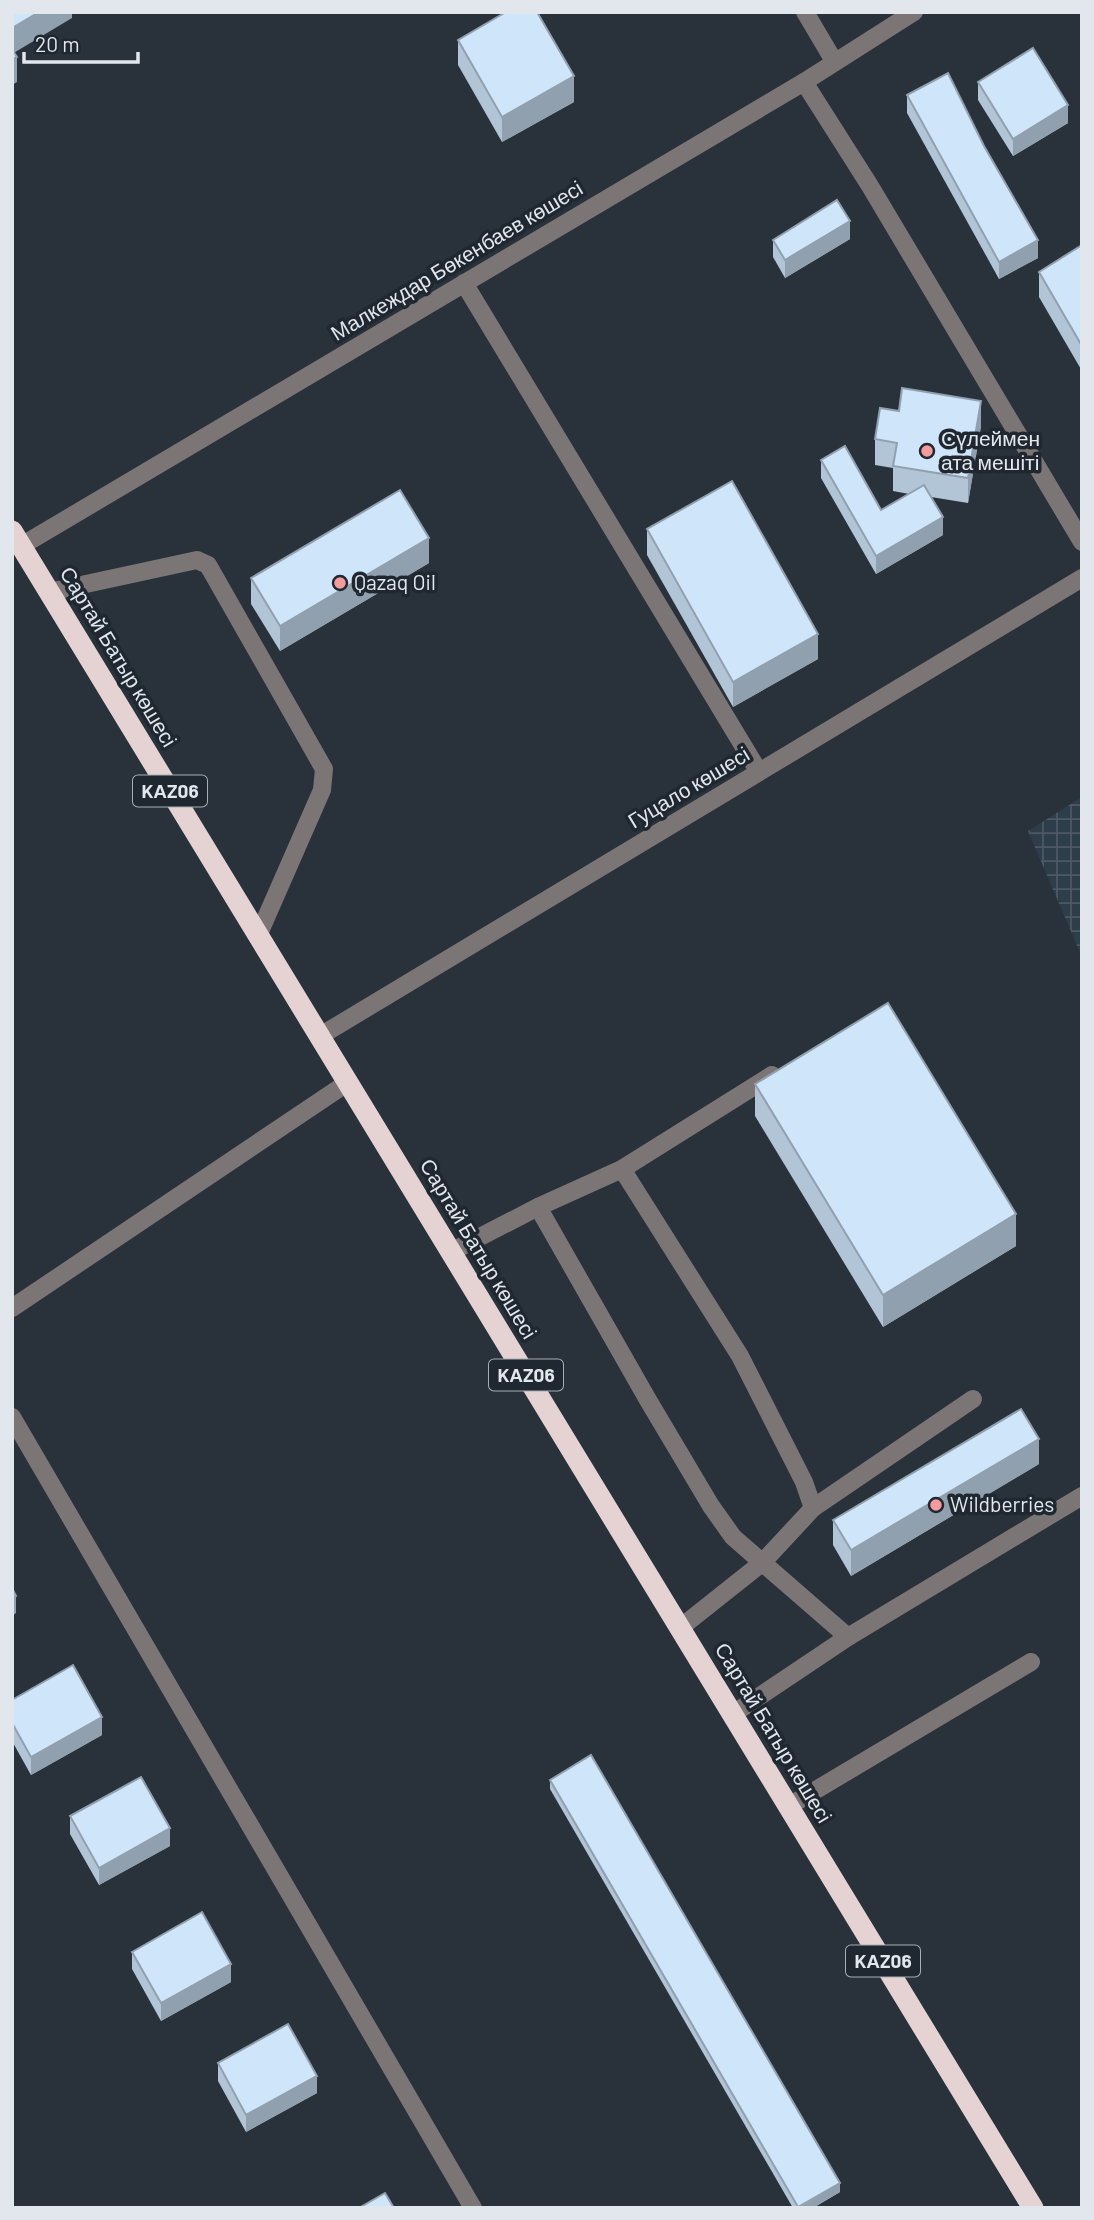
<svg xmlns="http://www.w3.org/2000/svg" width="1094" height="2220" font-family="Barlow,sans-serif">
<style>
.industrial{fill:url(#industrial-grid)}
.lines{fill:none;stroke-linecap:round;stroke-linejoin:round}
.minor{stroke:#7c7575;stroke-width:18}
.highway{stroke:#e5d3d3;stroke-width:21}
.wall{fill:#b2c5d6}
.shaded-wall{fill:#91a0ae}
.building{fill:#cfe5f9;stroke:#91a0ae;stroke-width:2}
.poi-dot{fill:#f59b9d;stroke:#1f2830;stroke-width:2.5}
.labels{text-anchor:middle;stroke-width:7;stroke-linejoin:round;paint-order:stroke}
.shield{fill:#1f2830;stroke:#a7aeb4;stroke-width:2}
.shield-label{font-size:19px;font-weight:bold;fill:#e1e7ed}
.street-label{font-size:21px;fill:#e1e7ed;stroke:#1f2830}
.poi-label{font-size:21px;fill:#e1e7ed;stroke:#1f2830;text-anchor:start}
</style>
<defs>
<pattern id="industrial-grid" width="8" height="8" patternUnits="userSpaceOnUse" patternTransform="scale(1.75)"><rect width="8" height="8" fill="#2e3d4a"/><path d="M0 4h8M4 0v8" fill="none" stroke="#4c5964"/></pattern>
</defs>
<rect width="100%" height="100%" fill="#29323b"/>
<path class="industrial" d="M1082,797V957L1028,831Z"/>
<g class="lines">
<g class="minor">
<path d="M805,12L834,61"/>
<path d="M804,82L870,186L1082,542"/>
<path d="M464,283L759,772"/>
<path d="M21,546L804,82L914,12"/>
<path d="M49,592L197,560L208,565L324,769L322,790L258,936"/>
<path d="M320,1036L1082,578"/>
<path d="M622,1169L740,1356L804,1482L813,1508L763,1562L680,1628"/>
<path d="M538,1207L648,1400L711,1506L733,1537L848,1637"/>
<path d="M451,1252L538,1207L622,1169L772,1075"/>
<path d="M12,1308L347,1083"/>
<path d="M12,1417L473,2208"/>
<path d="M813,1508L973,1399"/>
<path d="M733,1714L848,1637L1082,1496"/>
<path d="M789,1806L1031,1662"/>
</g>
<path class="highway" d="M12,531L1033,2208"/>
</g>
<g class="wall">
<path d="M458,40L574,102L502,142L458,65Z"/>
<path d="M978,82L1068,123L1013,156L978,100Z"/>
<path d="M907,95L984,146L1038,258L999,279L907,113Z"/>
<path d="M850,239L785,278L773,257V240Z"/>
<path d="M1082,245V371L1039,297V272Z"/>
<path d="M981,426L968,503L931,497L943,535L876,574L821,478V460L881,510L909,494L893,491V468L875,465V439Z"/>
<path d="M647,529L818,659L733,707L647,555Z"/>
<path d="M429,563L280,651L251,604V578Z"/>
<path d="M755,1084L1016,1246L883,1327L755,1116Z"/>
<path d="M1039,1464L851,1576L833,1545V1520Z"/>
<path d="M12,1700L102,1735L31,1775L12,1741Z"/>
<path d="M550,1780L840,2192L813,2208H793L550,1789Z"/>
<path d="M70,1816L170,1846L99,1885L70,1834Z"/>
<path d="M132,1952L231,1982L161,2021L132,1969Z"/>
<path d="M218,2063L317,2093L246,2132L218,2081Z"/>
</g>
<g class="shaded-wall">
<path d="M39,12H72V18L12,54V28Z"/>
<path d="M17,57V82L12,85V59Z"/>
<path d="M574,76V102L502,142V117Z"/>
<path d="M1068,105V123L1013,156V139Z"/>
<path d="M850,221V239L785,278V260Z"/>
<path d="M1038,240V258L999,279V262Z"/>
<path d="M981,401V426L968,503V478Z"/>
<path d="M943,517V535L876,574V556Z"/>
<path d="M429,538V563L280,651V626Z"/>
<path d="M818,634V659L733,707V682Z"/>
<path d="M1016,1214V1246L883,1327V1295Z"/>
<path d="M1039,1439V1464L851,1576V1550Z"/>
<path d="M16,1596V1613L12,1616V1598Z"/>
<path d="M102,1717V1735L31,1775V1757Z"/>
<path d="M170,1828V1846L99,1885V1868Z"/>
<path d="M231,1964V1982L161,2021V2003Z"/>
<path d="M317,2076V2093L246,2132V2115Z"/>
<path d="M840,2183V2192L813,2208H798Z"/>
</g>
<g class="building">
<path d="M12,12H39L12,28Z"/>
<path d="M506,12H537L574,76L502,117L458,40Z"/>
<path d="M1033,48L1068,105L1013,139L978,82Z"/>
<path d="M12,49L17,57L12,59Z"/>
<path d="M948,73L984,146L1038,240L999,262L907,95Z"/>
<path d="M837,200L850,221L785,260L773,240Z"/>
<path d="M1082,245V346L1039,272Z"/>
<path d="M902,388L981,401L968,478L893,466L897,443L875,439L880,408L899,411Z"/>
<path d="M845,446L881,510L924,485L943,517L876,556L821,460Z"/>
<path d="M732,481L818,634L733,682L647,529Z"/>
<path d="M400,490L429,538L280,626L251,578Z"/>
<path d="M888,1003L1016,1214L883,1295L755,1084Z"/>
<path d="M1021,1409L1039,1439L851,1550L833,1520Z"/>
<path d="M12,1588L16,1596L12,1598Z"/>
<path d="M73,1665L102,1717L31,1757L12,1723V1700Z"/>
<path d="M591,1755L840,2183L798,2207L550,1780Z"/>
<path d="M141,1777L170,1828L99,1868L70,1816Z"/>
<path d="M202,1912L231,1964L161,2003L132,1952Z"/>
<path d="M288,2024L317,2076L246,2115L218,2063Z"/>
<path d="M385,2193L394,2208H359Z"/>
</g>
<g class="poi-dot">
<circle cx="927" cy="451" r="7"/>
<circle cx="340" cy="583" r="7"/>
<circle cx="936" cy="1505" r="7"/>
</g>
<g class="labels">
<g class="shield">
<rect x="133" y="775.5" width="74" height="31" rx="5"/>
<rect x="489" y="1359.5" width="74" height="31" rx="5"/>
<rect x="846" y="1945.5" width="74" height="31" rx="5"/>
</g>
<g class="shield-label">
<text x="170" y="798">KАZ06</text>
<text x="526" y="1382">KАZ06</text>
<text x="883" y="1968">KАZ06</text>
</g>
<g class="street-label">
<text transform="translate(457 261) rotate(-31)" y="7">Малкеждар Бөкенбаев көшесі</text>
<text transform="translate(118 657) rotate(59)" y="7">Сартай Батыр көшесі</text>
<text transform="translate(689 788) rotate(-31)" y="7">Гуцало көшесі</text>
<text transform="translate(478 1249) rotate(59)" y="7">Сартай Батыр көшесі</text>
<text transform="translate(773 1733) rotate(59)" y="7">Сартай Батыр көшесі</text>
</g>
<g class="poi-label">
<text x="941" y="446">Сүлеймен<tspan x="941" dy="24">ата мешіті</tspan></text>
<text x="354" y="590">Qazaq Oil</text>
<text x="950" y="1512">Wildberries</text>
</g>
</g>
<rect width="1094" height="2220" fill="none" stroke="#e1e7ed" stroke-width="28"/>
<path d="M24 52v10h114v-10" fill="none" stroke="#e1e7ed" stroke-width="3.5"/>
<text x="35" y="52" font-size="21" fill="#e1e7ed" stroke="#1f2830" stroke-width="5" paint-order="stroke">20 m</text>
</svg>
